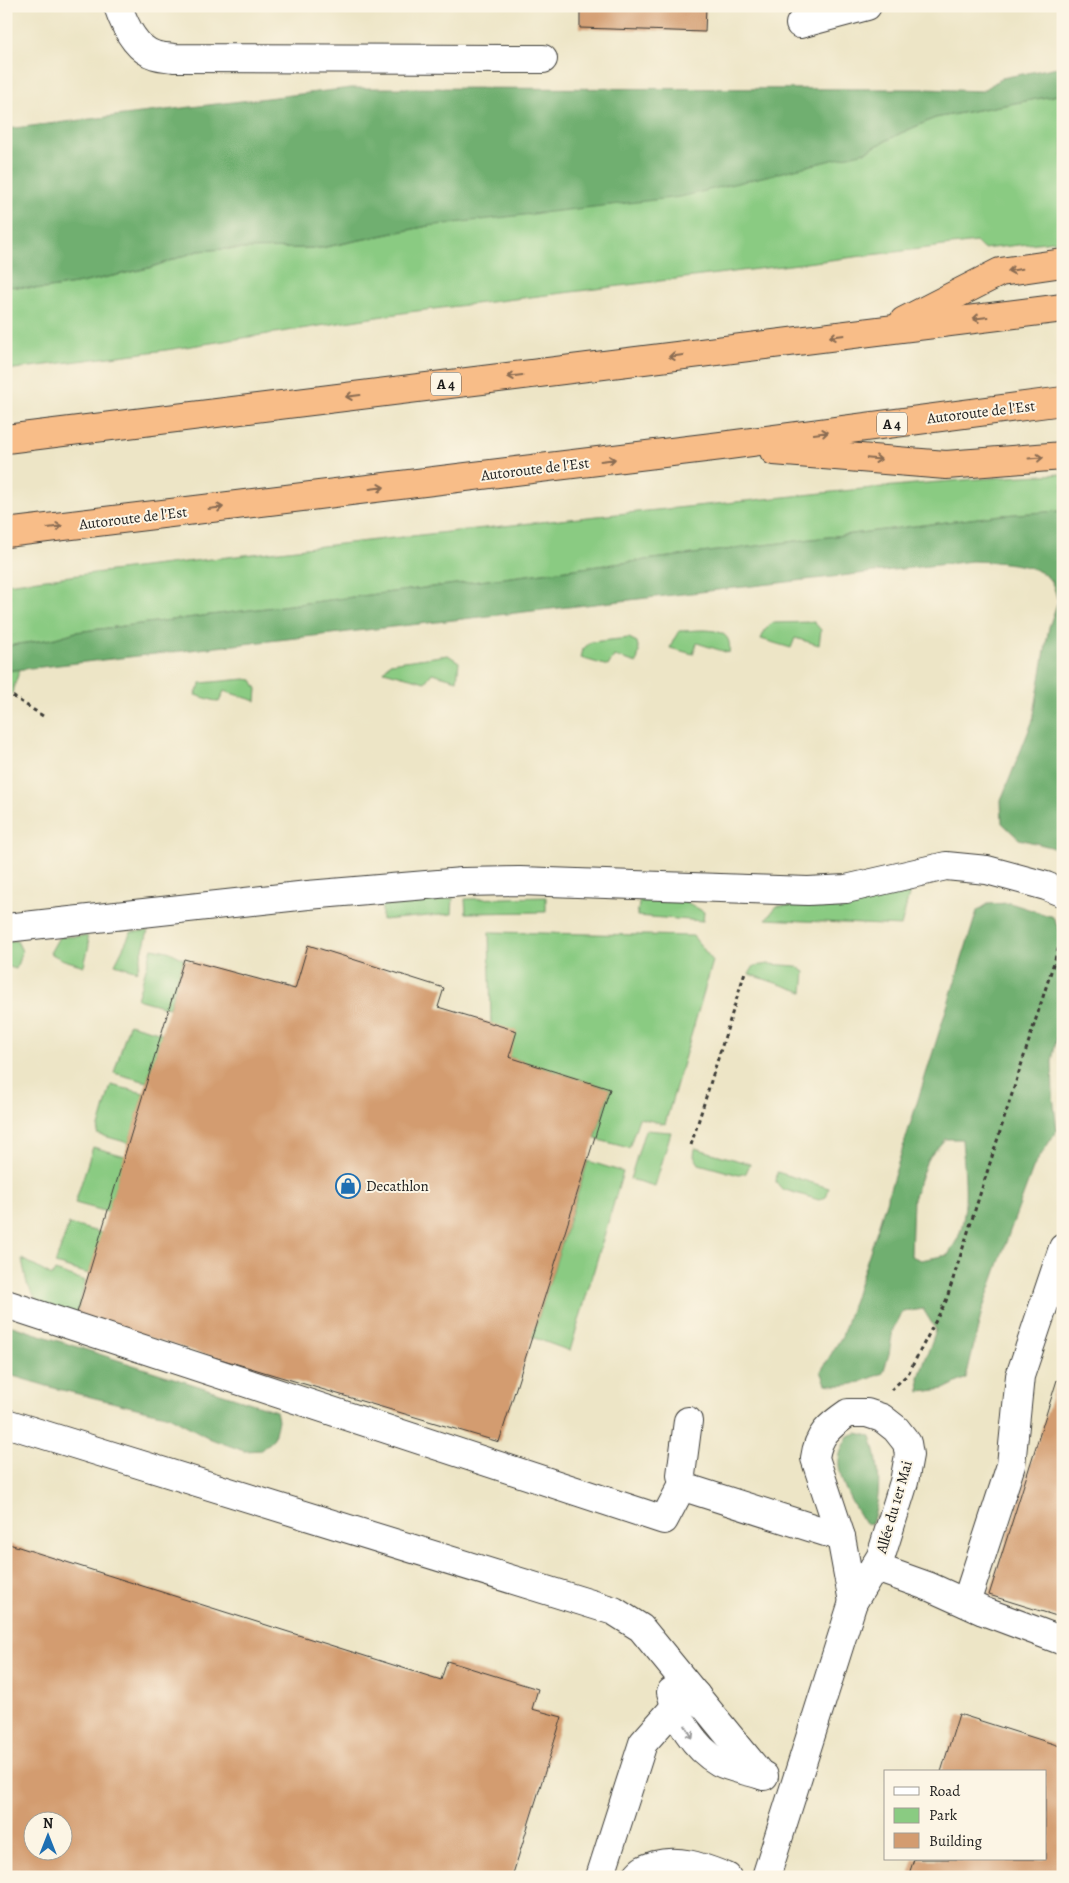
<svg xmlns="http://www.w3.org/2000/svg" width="1069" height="1883" font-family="Alegreya,serif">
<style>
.green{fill:#8acb82;stroke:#53744f}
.forest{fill:#6faf70;stroke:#466646;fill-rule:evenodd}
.building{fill:#d39c70;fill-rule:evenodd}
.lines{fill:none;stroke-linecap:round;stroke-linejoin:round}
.minor-casing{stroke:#3b3a36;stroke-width:30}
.highway-casing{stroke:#3b3a36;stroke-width:30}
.path{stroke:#3b3a36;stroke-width:3;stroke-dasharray:4 4;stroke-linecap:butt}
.minor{stroke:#fff;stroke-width:28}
.highway{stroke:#f8bd88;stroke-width:28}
.oneway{stroke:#8a6c52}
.oneway2{stroke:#999}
.labels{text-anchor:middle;stroke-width:4;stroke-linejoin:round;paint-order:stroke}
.shield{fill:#fcf5e5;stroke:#5f5d58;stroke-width:1}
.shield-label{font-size:14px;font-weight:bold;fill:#1c1c1c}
.street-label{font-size:15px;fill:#1c1c1c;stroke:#fcf5e5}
.poi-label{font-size:15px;fill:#1c1c1c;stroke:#fcf5e5;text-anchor:start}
</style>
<rect width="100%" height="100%" fill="#fcf5e5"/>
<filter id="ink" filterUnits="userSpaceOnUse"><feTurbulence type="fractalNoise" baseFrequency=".02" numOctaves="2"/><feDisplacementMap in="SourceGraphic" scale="10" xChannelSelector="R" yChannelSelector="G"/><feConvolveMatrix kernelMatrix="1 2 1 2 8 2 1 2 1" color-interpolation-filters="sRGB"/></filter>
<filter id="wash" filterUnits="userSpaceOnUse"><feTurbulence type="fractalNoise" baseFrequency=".0096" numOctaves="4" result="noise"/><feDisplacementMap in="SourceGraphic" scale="20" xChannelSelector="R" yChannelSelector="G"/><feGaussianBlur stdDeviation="1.12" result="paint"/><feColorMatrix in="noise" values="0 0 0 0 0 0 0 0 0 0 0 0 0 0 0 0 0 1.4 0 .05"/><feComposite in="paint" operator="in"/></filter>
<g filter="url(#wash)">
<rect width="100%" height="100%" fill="#ede5c6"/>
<g class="green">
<path d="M1063,94V240L983,249L976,242L409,312L166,350L6,370V286L43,289L81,283L149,268L198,251L223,249L321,248L428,226L865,152L899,134L935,118Z"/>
<path d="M1063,474V511L1002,515L76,632L52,639L6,646V584C236,555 466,529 696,506C818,494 940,479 1063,474Z"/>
<path d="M814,622L821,630L819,645L795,638L791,648L761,639L765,630L772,623Z"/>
<path d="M679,631C698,631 735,623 729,653L697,643L693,654L670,648L674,639Z"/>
<path d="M629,638L637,642L639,651L637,663L614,656L608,666L581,658L583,649L591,642Z"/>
<path d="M448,655L459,662L457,680L432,673L425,682L384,671L390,663Z"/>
<path d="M20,669L7,708L6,710V671Z"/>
<path d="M245,679L252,680L257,689L256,701L224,691L219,702L195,695L201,683Z"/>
<path d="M910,891L901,926L766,919L777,906L844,904L893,895Z"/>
<path d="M546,897V912L466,913L465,899Z"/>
<path d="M453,898L452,914L382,920V903Z"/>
<path d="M640,898L683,900L704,912L703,921L637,916Z"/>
<path d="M148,931L137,971L115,964L131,932Z"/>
<path d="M489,932L693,936L713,961L665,1124L639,1118L629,1148L595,1139L610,1089L509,1057L491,1023Z"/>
<path d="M87,936L89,945L84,966L61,959L50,953L59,937Z"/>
<path d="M6,940L17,941L22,951L16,969L6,966Z"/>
<path d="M152,948L168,951L184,959L169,1008L137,999Z"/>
<path d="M769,964L796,966L805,972L803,992L749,974L754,966Z"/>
<path d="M129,1024L162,1033L147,1082L114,1073Z"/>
<path d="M111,1085L144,1093L129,1143L97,1134Z"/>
<path d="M645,1130L671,1132L655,1186L630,1179Z"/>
<path d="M93,1147L125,1156L108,1212L75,1203Z"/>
<path d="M695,1148L750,1164L746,1173L739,1175L699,1164L694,1156Z"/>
<path d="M588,1161L623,1172L570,1351L532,1337Z"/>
<path d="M777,1172L829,1188L826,1197L819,1200L782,1189L776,1182Z"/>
<path d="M69,1224L102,1233L89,1274L55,1264Z"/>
<path d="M22,1259L52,1276L55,1271L85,1281L76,1316L38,1303L27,1284Z"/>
</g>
<g class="forest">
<path d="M1063,66V94L935,118L899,134L865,152L680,197L428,226L321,248L223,249L198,251L149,268L81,283L43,289L6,286V129L351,88L925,89L982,91L1002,78Z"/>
<path d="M1059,511L1063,512V853L1051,847L1019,839L1002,823L1001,800L1033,720L1049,627L1058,601C1056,595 1054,584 1049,579C1035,562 993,562 972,561L6,671V646L52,639L76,632L1002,515Z"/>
<path d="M1010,903L1053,917L1063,938V1008L1052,1061L1053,1096L1057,1130L1034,1166L1010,1231L982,1311L966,1378L944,1389L920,1392L919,1377L936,1330L923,1309L903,1312L893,1329L889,1354L883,1373C861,1382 851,1388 826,1384L821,1371L842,1336L880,1221L977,911L988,904ZM945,1139H962C964,1171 970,1207 958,1238C955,1244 951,1249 948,1255L921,1260L911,1256L913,1199L927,1160Z"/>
<path d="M6,1324L276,1411L278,1420L274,1438L261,1450L244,1451L211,1439L169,1416L54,1388L6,1374Z"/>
<path d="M857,1433L871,1436C880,1465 882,1493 872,1523L865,1524C854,1507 834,1475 840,1454C841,1448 845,1442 848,1436Z"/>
</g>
<g id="blocks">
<g class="building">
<path d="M580,6H706L705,32L580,28Z"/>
<path d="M308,945L444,988L438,1007L517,1031L509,1057L610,1089L499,1442L76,1316L184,959L295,989Z"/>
<path d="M1057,1380L1063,1382V1618L989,1595Z"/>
<path d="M6,1543L441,1680L447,1661L538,1689L532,1709L562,1717L512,1877H6ZM32,1820H62V1850H32Z"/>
<path d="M959,1714L1063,1747V1877H908L914,1859H1045V1772H941Z"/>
</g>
</g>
</g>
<g filter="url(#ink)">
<use href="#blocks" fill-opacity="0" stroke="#3b3a36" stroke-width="1"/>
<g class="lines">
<defs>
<g id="minor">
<path d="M118,6C124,24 135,49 155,55C161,57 168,57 174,58L543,59"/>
<path d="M800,24L867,6"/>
<path d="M6,928L308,895L462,882L520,881L808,891L846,889L946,866L987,870L1046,886L1063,893"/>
<path d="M6,1304L664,1520L683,1484"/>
<path d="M848,1413H867L882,1418L896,1429L907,1443L909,1455L904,1482L881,1556L853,1602L841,1537L815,1458C818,1435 829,1426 848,1413Z"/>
<path d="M688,1421L681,1475L683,1484L687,1488L841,1537"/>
<path d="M6,1423L614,1611L641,1628L761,1775"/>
<path d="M874,1567L930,1587L983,1611L1063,1641"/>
<path d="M966,1603L1011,1465L1020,1376L1063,1248"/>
<path d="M671,1692C677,1719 694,1748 719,1762C732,1769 750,1771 764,1776"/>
<path d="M600,1877L643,1743L674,1708L696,1695"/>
<path d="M636,1877C642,1869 646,1868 655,1865C681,1858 703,1868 727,1877"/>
<path d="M766,1877L853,1602"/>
</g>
<g id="highway">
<path d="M904,321L1000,272L1063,263"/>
<path d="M6,439L1063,308"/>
<path d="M774,451L946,465L1063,456"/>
<path d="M6,533L721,446L1063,401"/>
</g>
</defs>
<use href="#minor" class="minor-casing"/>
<use href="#highway" class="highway-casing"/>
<g class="path">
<path d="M6,692L43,716"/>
<path d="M691,1145L745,972"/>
<path d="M891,1390L908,1374L946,1301L1063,934"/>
</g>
<use href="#minor" class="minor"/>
<use href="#highway" class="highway"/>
</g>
<defs><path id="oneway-shaft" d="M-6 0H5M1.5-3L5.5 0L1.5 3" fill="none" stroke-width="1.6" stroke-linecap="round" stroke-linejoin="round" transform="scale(1.25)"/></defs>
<g class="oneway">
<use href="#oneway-shaft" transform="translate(1015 270) rotate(171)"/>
<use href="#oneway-shaft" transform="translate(980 318) rotate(173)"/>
<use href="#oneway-shaft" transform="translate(837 336) rotate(173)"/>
<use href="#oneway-shaft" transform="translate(676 356) rotate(173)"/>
<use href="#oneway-shaft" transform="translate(515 376) rotate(173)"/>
<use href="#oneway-shaft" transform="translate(353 396) rotate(173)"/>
<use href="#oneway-shaft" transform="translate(821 433) rotate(-7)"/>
<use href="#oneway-shaft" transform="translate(1036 458) rotate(-4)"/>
<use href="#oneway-shaft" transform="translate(874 459) rotate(5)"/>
<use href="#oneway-shaft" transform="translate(608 460) rotate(-7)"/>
<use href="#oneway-shaft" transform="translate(377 488) rotate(-7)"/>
<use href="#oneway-shaft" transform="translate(216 508) rotate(-7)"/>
<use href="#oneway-shaft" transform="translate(55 527) rotate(-7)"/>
</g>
<use class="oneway2" href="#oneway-shaft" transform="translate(689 1732) rotate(59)"/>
</g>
<defs>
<symbol id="shop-ring" viewBox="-11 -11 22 22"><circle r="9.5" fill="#fcf5e5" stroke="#1f6fb2" stroke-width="1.5"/><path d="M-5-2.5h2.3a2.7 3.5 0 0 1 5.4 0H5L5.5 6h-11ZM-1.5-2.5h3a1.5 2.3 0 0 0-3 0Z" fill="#1f6fb2"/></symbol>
</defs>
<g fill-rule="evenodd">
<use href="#shop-ring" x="334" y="1172" width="28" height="28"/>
</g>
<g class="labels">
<g class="shield">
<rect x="431" y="372.5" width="30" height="23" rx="4"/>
<rect x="877" y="412.5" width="30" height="23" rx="4"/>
</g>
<g class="shield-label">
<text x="446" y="389">A 4</text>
<text x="892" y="429">A 4</text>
</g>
<g class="street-label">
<text transform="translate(981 412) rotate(-7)" y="5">Autoroute de l’Est</text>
<text transform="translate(535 469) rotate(-7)" y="5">Autoroute de l’Est</text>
<text transform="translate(133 518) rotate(-7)" y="5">Autoroute de l’Est</text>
<text transform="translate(894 1507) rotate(-74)" y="5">Allée du 1er Mai</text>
</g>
<g class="poi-label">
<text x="366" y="1191">Decathlon</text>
</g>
</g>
<rect width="1069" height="1883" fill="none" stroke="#fcf5e5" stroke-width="25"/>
<rect x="884" y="1770" width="162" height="90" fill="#fcf5e5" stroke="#a29e95"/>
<rect x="894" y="1787" width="25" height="8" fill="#ffffff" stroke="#a29e95"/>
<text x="929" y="1796" font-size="15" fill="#1c1c1c">Road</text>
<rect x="894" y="1808" width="25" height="15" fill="#8acb82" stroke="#a29e95"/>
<text x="929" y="1820" font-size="15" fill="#1c1c1c">Park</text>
<rect x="894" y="1833" width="25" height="15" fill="#d39c70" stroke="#a29e95"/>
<text x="929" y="1846" font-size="15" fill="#1c1c1c">Building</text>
<g transform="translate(48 1836)"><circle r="24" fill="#fcf5e5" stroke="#a29e95"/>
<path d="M0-4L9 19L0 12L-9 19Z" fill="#1f6fb2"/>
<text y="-8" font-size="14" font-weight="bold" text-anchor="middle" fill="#1c1c1c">N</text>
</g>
</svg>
